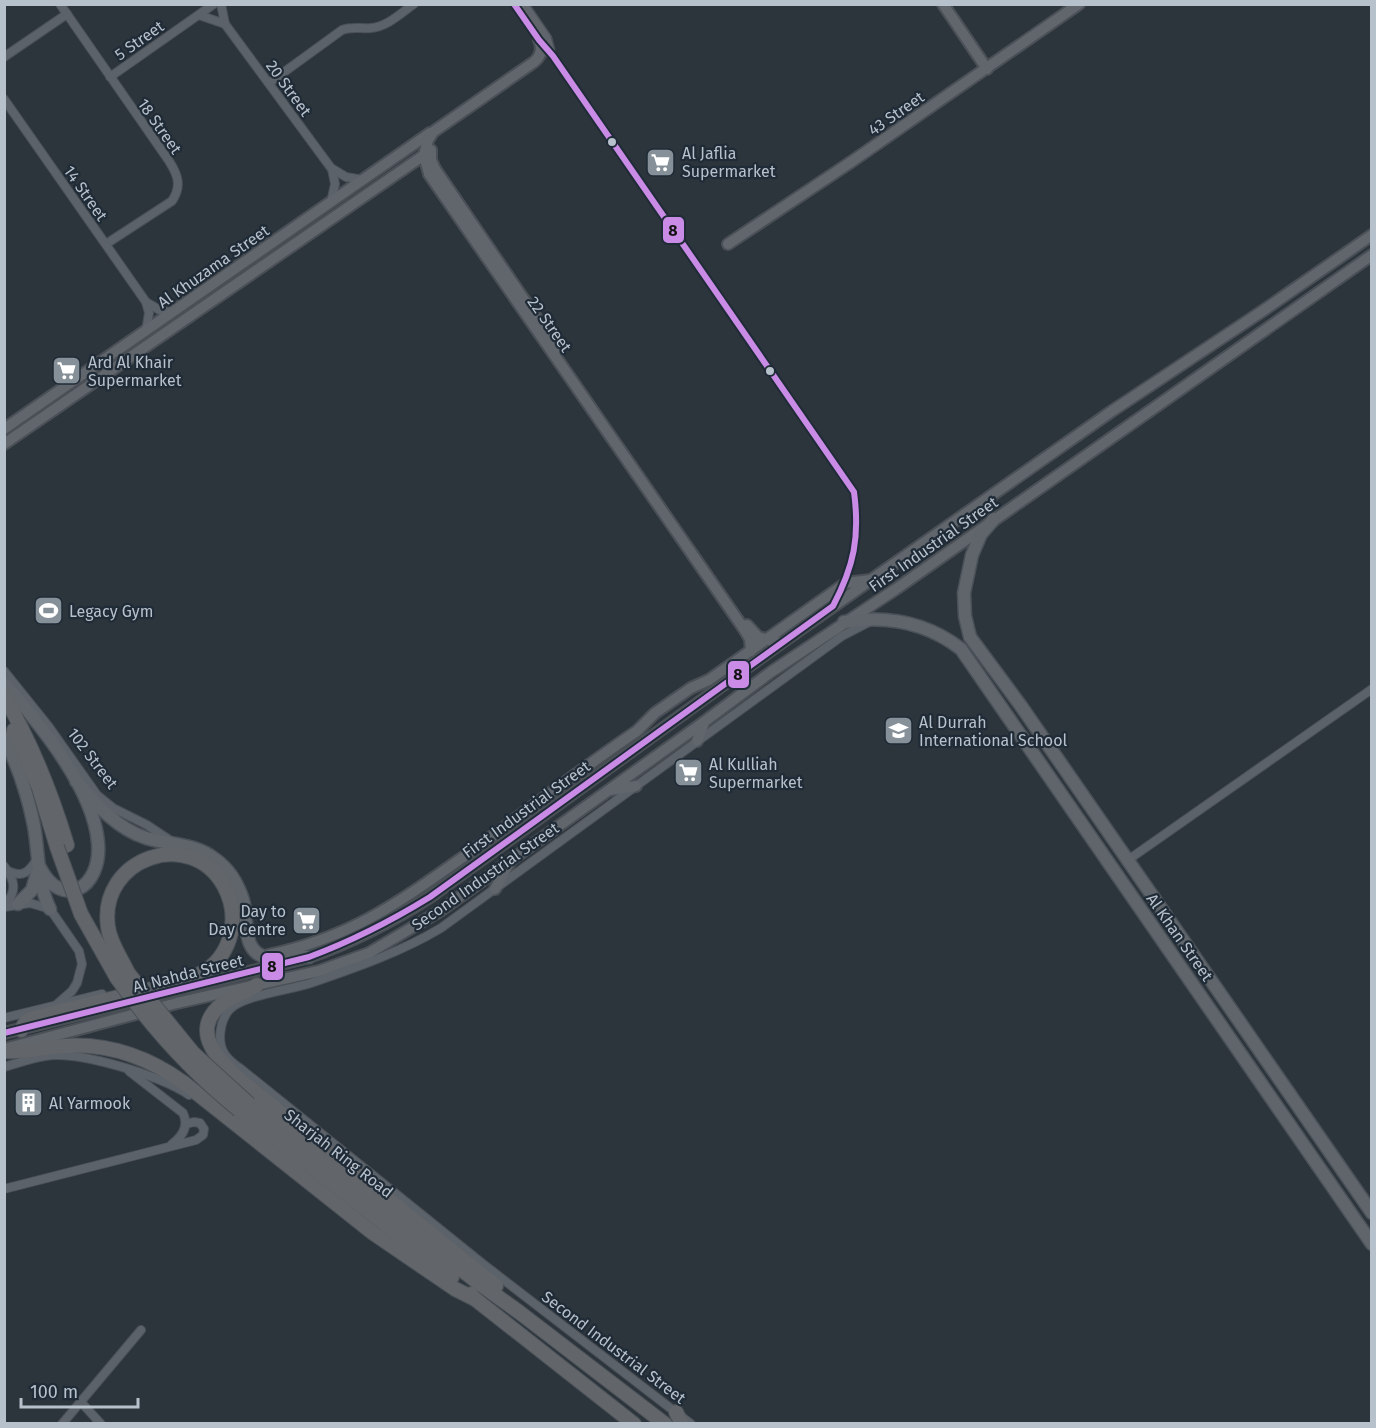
<svg xmlns="http://www.w3.org/2000/svg" width="1376" height="1428" font-family="'Fira Sans',sans-serif">
<style>
.lines{fill:none;stroke-linecap:round;stroke-linejoin:round}
.street-casing{stroke:#4a5056;stroke-width:10}
.secondary-casing{stroke:#4a5056;stroke-width:14}
.primary-casing{stroke:#4a5158;stroke-width:15}
.highway-casing{stroke:#495057;stroke-width:16}
.street{stroke:#5c6269;stroke-width:8}
.secondary{stroke:#61666d;stroke-width:10}
.primary{stroke:#5f656a;stroke-width:12}
.highway{stroke:#626569;stroke-width:14}
.highway-bridge-casing{stroke:#495057;stroke-width:16;stroke-linecap:butt}
.highway-bridge{stroke:#626569;stroke-width:14}
.bus-1-casing{stroke:#1f2b37;stroke-width:10}
.bus-1{stroke:#ca8be6;stroke-width:6}
.bus-dot{fill:#b7c1cb;stroke:#1f2b37;stroke-width:2}
.labels{text-anchor:middle;stroke-width:4.5;stroke-linejoin:round;paint-order:stroke}
.street-label{font-size:16px;fill:#b7c1cb;stroke:#1f2b37}
.poi-label{font-size:16px;fill:#b7c1cb;stroke:#1f2b37;text-anchor:start}
.line-badge{stroke:#1f2b37;stroke-width:2}
.pale-badge-label{font-size:16px;text-anchor:middle;font-weight:bold;fill:#111}
</style>
<rect width="100%" height="100%" fill="#2c343c"/>
<g class="lines">
<defs>
<g id="street">
<path d="M60,4L169,161C178,175 182,186 172,201L106,244"/>
<path d="M221,4L225,24L331,168L346,177L363,180"/>
<path d="M199,15L225,24"/>
<path d="M4,57L67,14"/>
<path d="M110,77L214,4"/>
<path d="M269,83L342,30C352,26 360,29 371,28C387,27 401,13 414,4"/>
<path d="M4,99L146,302L161,311L172,312"/>
<path d="M331,202L335,184L332,169"/>
<path d="M146,331L149,313L146,302"/>
<path d="M4,671L49,727L97,795L113,808L147,825L171,841"/>
<path d="M1128,860L1372,689"/>
<path d="M4,866C16,881 17,892 4,906"/>
<path d="M8,871C23,878 29,872 37,859"/>
<path d="M4,907L30,903L50,909L79,951L82,964L77,983L72,991L56,1005"/>
<path d="M4,1018L102,994"/>
<path d="M4,1067C18,1063 32,1058 45,1056C77,1050 163,1076 189,1095"/>
<path d="M129,1071L183,1113C189,1126 183,1136 172,1144"/>
<path d="M4,1189L196,1140L203,1135L204,1129L200,1123L194,1122L186,1124"/>
<path d="M80,1401L101,1424"/>
<path d="M62,1424L141,1330"/>
<path d="M691,1424L483,1264L241,1069C235,1065 228,1060 224,1053C217,1041 220,1021 229,1010C243,995 290,990 311,983C355,968 401,952 441,928L842,636L869,622"/>
</g>
<g id="secondary">
<path d="M943,4L987,69"/>
<path d="M539,40C543,49 541,56 534,62L433,132L428,140L424,155L429,174L744,629L750,639L751,651"/>
<path d="M431,150V160L435,169L557,348"/>
<path d="M728,244L851,162L1079,4"/>
<path d="M4,429L430,133"/>
<path d="M4,444L427,153"/>
<path d="M747,625L758,637L781,643"/>
<path d="M697,741L704,723"/>
<path d="M611,790L636,786"/>
<path d="M495,889L511,860"/>
<path d="M268,955C348,938 394,906 459,860C519,818 576,772 637,731L655,713L691,688L709,680L846,583L870,580"/>
<path d="M4,1033L309,957C352,942 391,922 430,897L781,643L1112,411L1264,310L1372,235"/>
<path d="M8,1048L177,1003L319,971L369,953L440,911L704,722L771,672L896,589L1372,255"/>
</g>
<g id="primary">
<path d="M521,4L545,39L548,50"/>
<path d="M994,519L981,534L972,555L964,593L965,616L970,637L1021,706L1372,1213"/>
<path d="M844,622C887,615 926,622 961,649L1372,1244"/>
<path d="M4,683C39,723 94,789 98,843C102,888 62,912 39,866"/>
<path d="M4,737C18,766 28,795 34,826C39,854 37,883 50,909"/>
<path d="M76,781C96,804 116,828 146,838C170,845 195,843 215,859C229,869 238,884 243,900C249,920 240,952 268,958C281,961 295,955 309,957"/>
<path d="M18,904L32,890L37,873"/>
</g>
<g id="highway">
<path d="M4,696C32,744 51,792 67,845"/>
<path d="M14,730L39,788L57,847"/>
<path d="M81,914L117,978"/>
<path d="M257,985C246,992 233,996 223,1003C186,1032 222,1064 245,1084L496,1286"/>
<path d="M21,1030L25,1023L33,1018C69,1009 104,1000 140,992C161,986 186,983 205,971C221,961 230,944 232,926C234,911 231,899 224,886C191,826 98,858 108,927C110,943 121,958 128,973"/>
<path d="M4,1051C25,1053 45,1047 65,1046C109,1043 149,1058 184,1083L373,1233L455,1289L475,1299"/>
<path d="M249,1104L476,1281L519,1312L665,1424"/>
<path d="M239,1110L452,1277"/>
<path d="M471,1294L475,1299L634,1424"/>
<path d="M676,1412L682,1424"/>
</g>
</defs>
<use href="#street" class="street-casing"/>
<use href="#secondary" class="secondary-casing"/>
<use href="#primary" class="primary-casing"/>
<use href="#highway" class="highway-casing"/>
<use href="#street" class="street"/>
<use href="#secondary" class="secondary"/>
<use href="#primary" class="primary"/>
<use href="#highway" class="highway"/>
<defs>
<g id="highway-bridge">
<path d="M57,847L81,914"/>
<path d="M128,973L193,1053L249,1104"/>
<path d="M117,978C152,1028 192,1072 239,1110"/>
</g>
</defs>
<use href="#highway-bridge" class="highway-bridge-casing"/>
<use href="#highway-bridge" class="highway-bridge"/>
<defs>
<path id="bus-1" d="M4,1033L309,957C352,941 391,921 430,897L833,606C854,566 860,537 854,492L553,56L539,40L514,4"/>
</defs>
<use href="#bus-1" class="bus-1-casing"/>
<use href="#bus-1" class="bus-1"/>
</g>
<defs>
<symbol id="supermarket-square" viewBox="-11 -11 22 22"><rect x="-9" y="-9" width="18" height="18" rx="4" fill="#869099" stroke="#1f2b37"/><path d="M-6-5.5h2.5l.6 2H6L4.5 2H-2.5L-4.4-4H-6ZM-1.5 3.2a1.3 1.3 0 1 0 .1 0ZM3 3.2a1.3 1.3 0 1 0 .1 0Z" fill="#fff"/></symbol>
<symbol id="stadium-square" viewBox="-11 -11 22 22"><rect x="-9" y="-9" width="18" height="18" rx="4" fill="#869099" stroke="#1f2b37"/><path d="M0-5a6.5 5 0 1 0 0 10a6.5 5 0 1 0 0-10ZM-3.5-1.8h7v3.6h-7Z" fill="#fff"/></symbol>
<symbol id="school-square" viewBox="-11 -11 22 22"><rect x="-9" y="-9" width="18" height="18" rx="4" fill="#869099" stroke="#1f2b37"/><path d="M0-5L7-2L0 1L-7-2ZM-4 1L0 2.5L4 1V4Q0 6-4 4Z" fill="#fff"/></symbol>
<symbol id="building-square" viewBox="-11 -11 22 22"><rect x="-9" y="-9" width="18" height="18" rx="4" fill="#869099" stroke="#1f2b37"/><path d="M-4-6H4V6H1V3H-1V6H-4ZM-2.5-4.3h1.7v1.8h-1.7ZM.8-4.3h1.7v1.8H.8ZM-2.5-1h1.7V.8h-1.7ZM.8-1h1.7V.8H.8Z" fill="#fff"/></symbol>
</defs>
<g fill-rule="evenodd">
<use href="#supermarket-square" x="644" y="146" width="33" height="33"/>
<use href="#supermarket-square" x="50" y="354" width="33" height="33"/>
<use href="#stadium-square" x="32" y="594" width="33" height="33"/>
<use href="#school-square" x="882" y="714" width="33" height="33"/>
<use href="#supermarket-square" x="672" y="756" width="33" height="33"/>
<use href="#supermarket-square" x="290" y="904" width="33" height="33"/>
<use href="#building-square" x="12" y="1086" width="33" height="33"/>
</g>
<g class="bus-dot">
<circle cx="612" cy="142" r="5"/>
<circle cx="770" cy="371" r="5"/>
</g>
<g class="labels">
<g class="street-label">
<text transform="translate(139 40) rotate(-35)" y="6">5 Street</text>
<text transform="translate(289 88) rotate(54)" y="6">20 Street</text>
<text transform="translate(896 113) rotate(-35)" y="6">43 Street</text>
<text transform="translate(160 126) rotate(55)" y="6">18 Street</text>
<text transform="translate(86 193) rotate(55)" y="6">14 Street</text>
<text transform="translate(213 266) rotate(-35)" y="6">Al Khuzama Street</text>
<text transform="translate(550 324) rotate(55)" y="6">22 Street</text>
<text transform="translate(933 544) rotate(-35)" y="6">First Industrial Street</text>
<text transform="translate(93 758) rotate(53)" y="6">102 Street</text>
<text transform="translate(526 809) rotate(-36)" y="6">First Industrial Street</text>
<text transform="translate(485 876) rotate(-35)" y="6">Second Industrial Street</text>
<text transform="translate(1180 937) rotate(55)" y="6">Al Khan Street</text>
<text transform="translate(188 973) rotate(-14)" y="6">Al Nahda Street</text>
<text transform="translate(339 1153) rotate(38)" y="6">Sharjah Ring Road</text>
<text transform="translate(614 1347) rotate(37)" y="6">Second Industrial Street</text>
</g>
<g class="poi-label">
<text x="682" y="159">Al Jaflia<tspan x="682" dy="18">Supermarket</tspan></text>
<text x="88" y="368">Ard Al Khair<tspan x="88" dy="18">Supermarket</tspan></text>
<text x="69" y="617">Legacy Gym</text>
<text x="919" y="728">Al Durrah<tspan x="919" dy="18">International School</tspan></text>
<text x="709" y="770">Al Kulliah<tspan x="709" dy="18">Supermarket</tspan></text>
<text x="286" y="917" text-anchor="end">Day to<tspan x="286" dy="18">Day Centre</tspan></text>
<text x="49" y="1109">Al Yarmook</text>
</g>
</g>
<g class="line-badge">
<rect x="662" y="216" width="23" height="28" rx="6" fill="#ca8be6"/>
<rect x="727" y="660" width="23" height="29" rx="6" fill="#ca8be6"/>
<rect x="261" y="952" width="23" height="29" rx="6" fill="#ca8be6"/>
</g>
<g class="pale-badge-label">
<text x="673" y="236">8</text>
<text x="738" y="680">8</text>
<text x="272" y="972">8</text>
</g>
<rect width="1376" height="1428" fill="none" stroke="#b7c1cb" stroke-width="12"/>
<path d="M21 1398v9h117v-9" fill="none" stroke="#b7c1cb" stroke-width="3"/>
<text x="30" y="1398" font-size="18" fill="#b7c1cb" stroke="#1f2b37" stroke-width="4.5" paint-order="stroke">100 m</text>
</svg>
